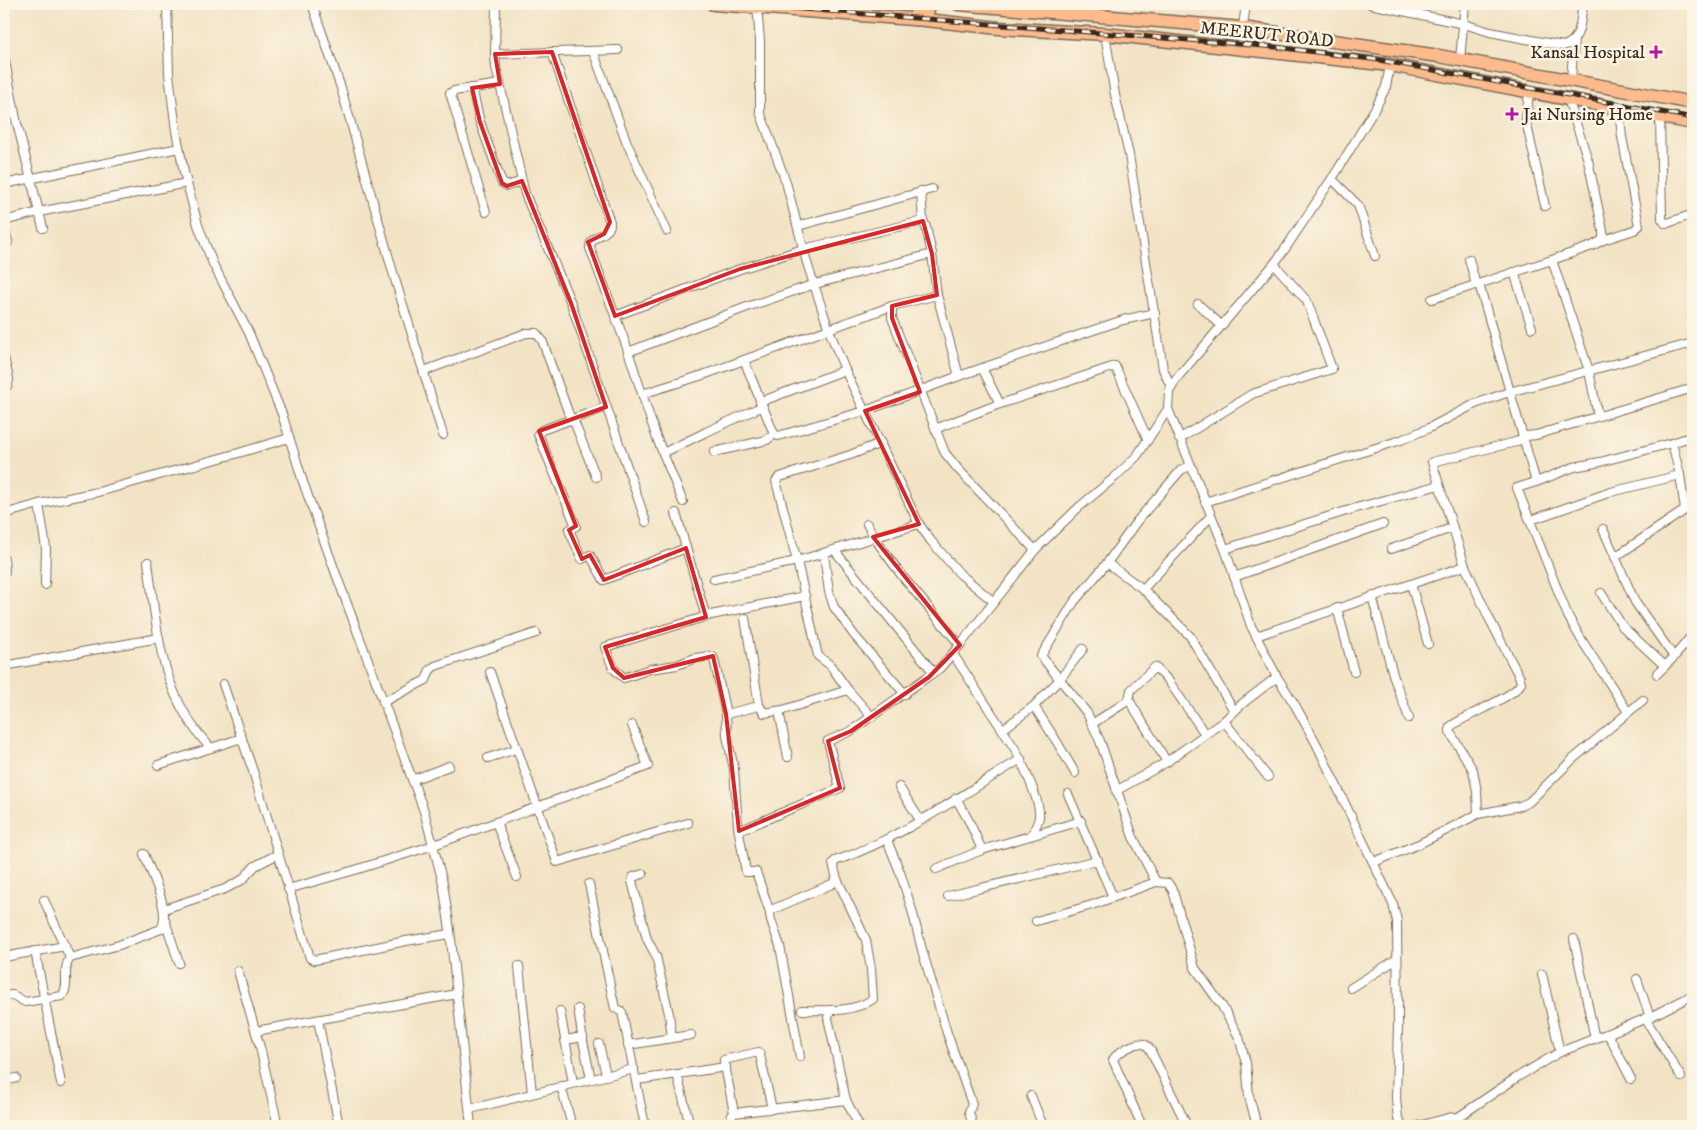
<svg xmlns="http://www.w3.org/2000/svg" width="1697" height="1130" font-family="'IM FELL DW Pica',serif">
<style>
.lines{fill:none;stroke-linecap:round;stroke-linejoin:round}
.minor-casing{stroke:#7b6b58;stroke-width:10}
.primary-casing{stroke:#7b6b58;stroke-width:15}
.minor{stroke:#fff;stroke-width:8}
.primary{stroke:#fbbb8d;stroke-width:12}
.rail-casing{stroke:#3b2a1e;stroke-width:5}
.rail{stroke:#fcf5e5;stroke-width:3;stroke-dasharray:9;stroke-linecap:butt}
.marked{fill:none;stroke:#d62828;stroke-width:4;stroke-linejoin:round}
.poi-dot{fill:#b5179e;stroke:#fcf5e5;stroke-width:2}
.labels{text-anchor:middle;stroke-width:5;stroke-linejoin:round;paint-order:stroke}
.street-label{font-size:18px;fill:#3b2a1e;stroke:#fcf5e5}
.poi-label{font-size:18px;fill:#3b2a1e;stroke:#fcf5e5;text-anchor:end}
</style>
<rect width="100%" height="100%" fill="#fcf5e5"/>
<filter id="ink" filterUnits="userSpaceOnUse"><feTurbulence type="fractalNoise" baseFrequency=".02" numOctaves="2"/><feDisplacementMap in="SourceGraphic" scale="10" xChannelSelector="R" yChannelSelector="G"/><feConvolveMatrix kernelMatrix="1 2 1 2 8 2 1 2 1" color-interpolation-filters="sRGB"/></filter>
<filter id="wash" filterUnits="userSpaceOnUse"><feTurbulence type="fractalNoise" baseFrequency=".0096" numOctaves="4" result="noise"/><feDisplacementMap in="SourceGraphic" scale="20" xChannelSelector="R" yChannelSelector="G"/><feGaussianBlur stdDeviation="1.12" result="paint"/><feColorMatrix in="noise" values="0 0 0 0 0 0 0 0 0 0 0 0 0 0 0 0 0 1.4 0 .05"/><feComposite in="paint" operator="in"/></filter>
<g filter="url(#wash)">
<rect width="100%" height="100%" fill="#f2e3c5"/>
</g>
<g filter="url(#ink)">
<g class="lines">
<defs>
<g id="minor">
<path d="M167,4L169,74L176,131L184,172L198,225L213,264L249,333L282,414L303,482L336,574L424,811L443,883L450,930L471,1126"/>
<path d="M312,4L341,88L394,276L443,435"/>
<path d="M496,4L495,54L496,67L525,194L571,303L646,522"/>
<path d="M1370,4L1464,24L1490,32L1563,46C1582,41 1580,20 1583,4"/>
<path d="M757,7L760,41V112L786,182L807,263L829,330L845,370L919,524L931,541L960,574L994,602"/>
<path d="M1105,34L1115,95L1129,155L1163,369L1171,387"/>
<path d="M1240,49L1246,4"/>
<path d="M593,51L627,143L667,231"/>
<path d="M552,52L610,222C611,237 590,233 590,248L626,345L656,436L683,502"/>
<path d="M495,54L618,50"/>
<path d="M4,56L16,119L43,228"/>
<path d="M1460,60L1465,4"/>
<path d="M1390,65L1386,87L1376,107L1337,171L1285,249L1274,264L1177,378L1169,392L1168,409L1225,549L1251,626L1277,677L1295,705L1316,743L1393,904L1397,921L1398,1024L1396,1098L1398,1119L1402,1126"/>
<path d="M1571,80L1574,40"/>
<path d="M472,88L480,122L502,183L507,186L522,181"/>
<path d="M1529,92L1526,121L1545,206"/>
<path d="M1660,117L1662,219L1665,223H1668L1693,214"/>
<path d="M1332,179L1358,205L1375,256"/>
<path d="M4,184L179,148"/>
<path d="M921,191L923,221L926,227L932,254L937,295L959,376"/>
<path d="M486,212L450,93L454,91L500,84"/>
<path d="M4,221L39,212L187,183"/>
<path d="M798,226L932,189"/>
<path d="M4,227L8,242"/>
<path d="M1603,240L1634,230L1639,226L1622,137L1619,109"/>
<path d="M1469,259L1476,285"/>
<path d="M1552,260L1589,371L1598,416"/>
<path d="M1514,272L1532,328"/>
<path d="M1479,284L1536,482"/>
<path d="M1432,299L1552,260L1592,246L1603,240V231L1588,160L1568,99"/>
<path d="M1198,304L1221,325"/>
<path d="M892,306V318L945,453L958,469L1035,550"/>
<path d="M615,316L740,269L803,249L923,221"/>
<path d="M628,352L747,307L815,284L932,254"/>
<path d="M4,358L9,379L8,385L4,387"/>
<path d="M744,360L774,434L778,436L865,411L959,376L1123,320L1155,313"/>
<path d="M982,368L1000,404"/>
<path d="M424,371L526,333H536L542,340L571,420"/>
<path d="M642,394L703,375L892,306L937,295"/>
<path d="M760,402L845,370"/>
<path d="M606,407L542,430L538,434L576,526L569,530L582,559L590,555L604,580L686,548"/>
<path d="M573,419L596,477"/>
<path d="M935,429L994,406L1115,366L1148,440"/>
<path d="M1179,439L1252,394L1332,369L1307,301L1274,264"/>
<path d="M714,452L767,440L774,434"/>
<path d="M663,453L706,432L761,407"/>
<path d="M1190,466L1181,470L1137,521L1107,563L1074,602L1041,656L1087,713L1100,741L1133,837L1156,882L1168,883L1173,891L1195,968L1222,1006L1239,1037L1246,1063L1249,1096L1257,1126"/>
<path d="M1205,502L1401,440L1429,428L1475,404L1509,392L1693,343"/>
<path d="M39,504L46,548L45,585"/>
<path d="M676,513L706,617"/>
<path d="M4,514L39,504L98,492L235,454L289,438"/>
<path d="M1531,520L1611,492L1680,475"/>
<path d="M867,524L878,543L902,576L960,645"/>
<path d="M1603,529L1635,602L1674,657"/>
<path d="M1225,549L1356,508L1439,485"/>
<path d="M1391,549L1452,528"/>
<path d="M835,551L934,673"/>
<path d="M824,554L829,592L834,607L854,635L905,694"/>
<path d="M1615,557L1685,510L1680,475L1672,443"/>
<path d="M4,559L5,572"/>
<path d="M148,562C157,630 160,696 211,748"/>
<path d="M1107,563L1143,589L1190,636L1234,711"/>
<path d="M1234,577L1383,524"/>
<path d="M714,579L797,561L919,524"/>
<path d="M1411,584L1428,644"/>
<path d="M1143,589L1211,516"/>
<path d="M1601,593L1623,627L1665,666"/>
<path d="M1372,596L1394,678L1409,718"/>
<path d="M1337,608L1354,672"/>
<path d="M745,618L759,705L764,713L783,710L848,690"/>
<path d="M1256,636L1465,566"/>
<path d="M953,654L1015,749C1022,762 1041,803 1039,816C1039,822 1034,829 1032,835"/>
<path d="M4,666L159,638"/>
<path d="M490,672L557,862L688,823"/>
<path d="M1657,674L1674,657L1693,634"/>
<path d="M223,684L253,771L310,958L315,960L406,941L450,934"/>
<path d="M1129,700L1167,762"/>
<path d="M383,702L426,680L430,670L435,666L536,633"/>
<path d="M1034,706L1057,742L1075,773"/>
<path d="M779,711L788,757"/>
<path d="M1628,712L1581,639L1568,616L1517,488L1536,482L1574,467L1600,462L1672,443L1693,436"/>
<path d="M726,714L759,706"/>
<path d="M872,717L848,690L830,665L818,656L797,561L776,481L780,477L850,455L881,443"/>
<path d="M1224,721L1268,777"/>
<path d="M1092,724L1129,700L1131,690L1155,667L1168,680L1205,734"/>
<path d="M1003,729L1034,706L1060,679L1083,649"/>
<path d="M488,758L516,749"/>
<path d="M158,765L242,738"/>
<path d="M412,780L449,766"/>
<path d="M899,787L920,820"/>
<path d="M1116,791L1165,763L1224,721L1243,703L1277,677"/>
<path d="M1068,794L1113,897"/>
<path d="M956,798L970,823L982,850"/>
<path d="M1478,814L1477,792L1473,770L1450,732V727C1465,715 1515,697 1521,683L1520,678L1489,618L1465,566L1432,462L1516,442L1526,436L1536,435L1693,388"/>
<path d="M496,822L517,877"/>
<path d="M739,831L840,788L828,741L851,731L940,668L960,645L1035,550L1078,508L1115,477L1137,456L1168,409"/>
<path d="M887,840L900,872L912,910L922,950L947,1033L972,1104L969,1112L973,1126"/>
<path d="M1374,862L1419,844L1478,814L1520,806L1529,802L1573,759L1643,700"/>
<path d="M936,869L982,850L1081,821"/>
<path d="M643,874L633,877L632,881L647,939L656,956L669,1014L672,1038"/>
<path d="M589,884L614,1004L615,1008L622,1012L645,1126"/>
<path d="M288,889L355,870L434,845L648,766L632,725"/>
<path d="M948,896L1098,860"/>
<path d="M44,900L70,958"/>
<path d="M164,909L225,889L242,880L255,866L278,854"/>
<path d="M770,912L756,872H746L738,827L734,769L727,736L726,714L714,659L712,656L695,658L677,665L650,669L624,678L613,668L605,647L711,615L805,596"/>
<path d="M165,920L179,963"/>
<path d="M1036,921L1092,905L1156,882"/>
<path d="M1574,939L1595,1039"/>
<path d="M35,951L61,1083"/>
<path d="M4,957L65,946"/>
<path d="M519,966L532,1093"/>
<path d="M238,971L260,1047L278,1126"/>
<path d="M1542,974L1560,1052"/>
<path d="M1637,979L1650,1017"/>
<path d="M1351,988L1397,959"/>
<path d="M4,996L13,995L25,1002L62,996C71,985 61,970 70,958L119,945L161,929C172,912 150,871 144,854"/>
<path d="M578,1009L583,1041L591,1079"/>
<path d="M802,1010C825,1010 853,1013 873,999L871,969L866,940L837,879"/>
<path d="M830,1010L828,1018L846,1100L859,1126"/>
<path d="M560,1011L573,1083"/>
<path d="M1645,1018L1681,1077"/>
<path d="M318,1020L339,1126"/>
<path d="M256,1031L457,994"/>
<path d="M1608,1034L1631,1079"/>
<path d="M565,1040L583,1037"/>
<path d="M599,1044L606,1075"/>
<path d="M628,1045L691,1035"/>
<path d="M800,1057L780,946L771,920L770,915L771,910L832,884L837,879L833,864L835,861C902,838 961,795 1021,759"/>
<path d="M677,1074L690,1126"/>
<path d="M637,1080L726,1067"/>
<path d="M4,1081L16,1078"/>
<path d="M561,1086L572,1126"/>
<path d="M1031,1096L1043,1126"/>
<path d="M470,1109L634,1069"/>
<path d="M734,1113L846,1100"/>
<path d="M1457,1118L1519,1076L1560,1052L1650,1017L1693,995"/>
<path d="M733,1126L731,1117L734,1113L724,1060L758,1052L760,1055L772,1109"/>
<path d="M1142,1126L1113,1060C1116,1053 1136,1041 1144,1044C1147,1045 1148,1047 1150,1049L1187,1126"/>
<path d="M1418,1126L1452,1117L1457,1118L1464,1126"/>
</g>
<g id="primary">
<path d="M713,4L926,20L999,28L1105,34L1390,65L1693,123"/>
<path d="M958,4L1242,28L1439,56L1693,103"/>
<path d="M915,19L918,4"/>
<path d="M926,20L929,4"/>
</g>
</defs>
<use href="#minor" class="minor-casing"/>
<use href="#primary" class="primary-casing"/>
<use href="#minor" class="minor"/>
<use href="#primary" class="primary"/>
<defs>
<path id="rail" d="M740,4L1276,47L1379,60L1693,118"/>
</defs>
<use href="#rail" class="rail-casing"/>
<use href="#rail" class="rail"/>
</g>
</g>
<path class="marked" d="M552,52L610,222L604,234L588,242L615,316L740,269L923,221L932,254L937,295L892,306V318L920,392L865,411L919,524L873,537L960,645L929,677L851,731L828,741L840,788L739,831L726,714L713,656L624,678L613,668L605,647L706,617L686,548L604,580L590,555L582,559L569,530L576,526L539,431L606,407L571,303L522,181L507,186L502,183L480,122L472,88L500,84L495,54Z"/>
<g class="poi-dot">
<path d="M1653.5 44.5h5v5h5v5h-5v5h-5v-5h-5v-5h5z"/>
<path d="M1509.5 106.5h5v5h5v5h-5v5h-5v-5h-5v-5h5z"/>
</g>
<g class="labels">
<g class="street-label">
<text transform="translate(1267 34) rotate(6)" y="6">MEERUT ROAD</text>
</g>
<g class="poi-label">
<text x="1645" y="58">Kansal Hospital</text>
<text x="1523" y="120" text-anchor="start">Jai Nursing Home</text>
</g>
</g>
<rect width="1697" height="1130" fill="none" stroke="#fcf5e5" stroke-width="20"/>
</svg>
